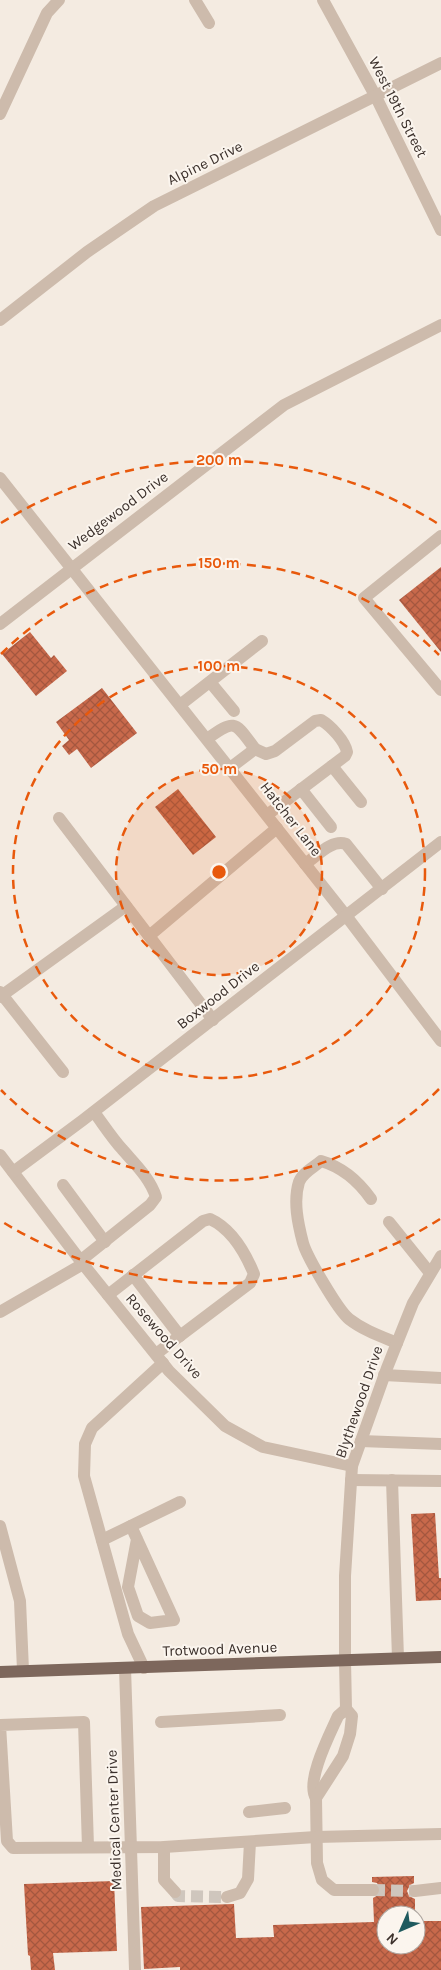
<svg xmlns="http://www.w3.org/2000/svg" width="441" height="1970" font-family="Karla,sans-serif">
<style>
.building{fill:url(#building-cross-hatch)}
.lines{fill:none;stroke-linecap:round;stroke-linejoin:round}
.minor-tunnel{stroke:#cfc6bd;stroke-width:12;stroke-dasharray:12 6;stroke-linecap:butt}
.minor{stroke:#cdbbac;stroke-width:12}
.major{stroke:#7d675c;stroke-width:12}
.ring{fill:none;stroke:#e8590c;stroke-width:2.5;stroke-dasharray:9 6}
.labels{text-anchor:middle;stroke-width:4;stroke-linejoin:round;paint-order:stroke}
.street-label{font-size:15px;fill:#3b302b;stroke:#fbf5ee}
.centre{fill:#e8590c;stroke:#fbf5ee;stroke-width:2.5}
.ring-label{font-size:15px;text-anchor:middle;font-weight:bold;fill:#e8590c;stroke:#fbf5ee;stroke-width:4;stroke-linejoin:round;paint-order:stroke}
</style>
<defs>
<pattern id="building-cross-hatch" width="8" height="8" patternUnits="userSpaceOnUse" patternTransform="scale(1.25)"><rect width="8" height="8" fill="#c8694b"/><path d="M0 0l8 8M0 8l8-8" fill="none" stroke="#a4573f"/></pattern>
</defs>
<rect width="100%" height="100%" fill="#f4ebe1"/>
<g class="building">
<path d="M441,567V652L399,600Z"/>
<path d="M30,632L51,658L54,655L67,671L36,696L2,654Z"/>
<path d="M102,688L137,733L91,768L77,749L69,755L62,746L69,740L56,722Z"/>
<path d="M178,789L216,837L193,855L155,807Z"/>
<path d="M435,1513L439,1578H441V1600L416,1601L411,1514Z"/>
<path d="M414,1876V1883L410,1885L407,1891L409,1896L415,1899V1915H386V1945H416V1921H441V1970H180V1967L144,1969L141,1907L234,1904L236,1938L274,1937L273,1925L374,1922L373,1898L380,1894L381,1890L377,1883L372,1882V1877Z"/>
<path d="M114,1881L117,1951L53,1953L55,1970H31L30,1956L28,1955L24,1884Z"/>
</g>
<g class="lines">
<g class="minor-tunnel">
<path d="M373,1890L415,1891"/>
<path d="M175,1892L178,1896L227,1897"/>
</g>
<g class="minor">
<path d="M195,0L209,23"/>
<path d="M323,0L376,97L441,230"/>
<path d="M0,114L47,13L59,0"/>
<path d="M0,320L87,252L154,206L441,63"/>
<path d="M0,478L347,917L441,1041"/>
<path d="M441,536L364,598L441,690"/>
<path d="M0,624L284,405L441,325"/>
<path d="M210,682L234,711"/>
<path d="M180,705L262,641"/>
<path d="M207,739C236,718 235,722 255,749"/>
<path d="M332,766L361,802"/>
<path d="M230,768L255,749L266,754L275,751L315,721L321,720C331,726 345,741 347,752L345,756L267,815"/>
<path d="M301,789L331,827"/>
<path d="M59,818L213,1020"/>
<path d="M305,864C317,856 332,839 346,844L382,889"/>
<path d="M149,936L277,828"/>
<path d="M0,992L63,1072"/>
<path d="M0,997L126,906"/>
<path d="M0,1155L83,1264L169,1371L225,1426L263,1447L352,1466"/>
<path d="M13,1172L83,1120L441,842"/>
<path d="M63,1185L105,1242"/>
<path d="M371,1199C359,1182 342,1167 321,1161C314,1167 302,1173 299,1182C293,1201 298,1224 303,1243C307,1257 338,1310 349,1319C363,1330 380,1336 397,1343"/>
<path d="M389,1222L430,1273"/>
<path d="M80,1261L150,1205L156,1197C150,1178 135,1164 122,1149C112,1138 103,1124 94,1112"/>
<path d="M133,1275L180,1336"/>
<path d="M108,1295L203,1221L210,1219C232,1229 245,1252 254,1274L250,1283L156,1354"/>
<path d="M0,1312L83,1264"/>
<path d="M384,1375L441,1378"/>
<path d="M361,1441L441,1444"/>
<path d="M351,1480L441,1481"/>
<path d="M392,1480L398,1658"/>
<path d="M0,1526L20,1601L23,1670"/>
<path d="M131,1526L174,1620L150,1623L138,1616L128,1587L137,1539"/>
<path d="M102,1540L180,1502"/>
<path d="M125,1668L135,1970"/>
<path d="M144,1668L128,1634L84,1476L85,1444L92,1428L163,1363"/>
<path d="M346,1709L338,1716C330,1734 305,1782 316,1798L317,1863L322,1880L334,1890H373"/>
<path d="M161,1722L280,1715"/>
<path d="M316,1798L343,1756L350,1734L352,1716L346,1709L345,1660V1576L352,1466L387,1368L413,1303L441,1256"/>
<path d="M249,1812L285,1808"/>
<path d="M88,1847L84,1722L0,1725L7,1841L13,1848L164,1847L316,1837L441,1834"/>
<path d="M164,1847V1880L175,1892"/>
<path d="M415,1891L441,1888"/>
<path d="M227,1897L240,1893L248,1879L250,1842"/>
</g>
<path class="major" d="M0,1672L441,1657"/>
</g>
<circle cx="219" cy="872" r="103" fill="#e8590c" fill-opacity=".12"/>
<g class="ring">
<circle cx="219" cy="872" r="103"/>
<circle cx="219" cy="872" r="206"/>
<path d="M439 1089A309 309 0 0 1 1 1090M1 654A309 309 0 0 1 439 655"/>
<path d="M440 1219A412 412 0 0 1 1 1221M1 523A412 412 0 0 1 440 525"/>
</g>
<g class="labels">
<g class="street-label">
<text transform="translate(398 107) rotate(63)" y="5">West 19th Street</text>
<text transform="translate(205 163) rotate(-26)" y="5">Alpine Drive</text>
<text transform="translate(118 511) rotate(-37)" y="5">Wedgewood Drive</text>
<text transform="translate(291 819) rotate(52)" y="5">Hatcher Lane</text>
<text transform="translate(218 995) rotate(-38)" y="5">Boxwood Drive</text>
<text transform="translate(164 1336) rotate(49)" y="5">Rosewood Drive</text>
<text transform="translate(359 1402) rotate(-71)" y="5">Blythewood Drive</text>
<text transform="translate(220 1649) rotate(-2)" y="5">Trotwood Avenue</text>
<text transform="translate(114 1820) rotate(-92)" y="5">Medical Center Drive</text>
</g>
</g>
<circle cx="219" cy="872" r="8" class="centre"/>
<g class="ring-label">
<text x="219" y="465">200 m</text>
<text x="219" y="568">150 m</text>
<text x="219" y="671">100 m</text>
<text x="219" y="774">50 m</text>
</g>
<g transform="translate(401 1930) rotate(225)"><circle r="24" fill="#fbf5ee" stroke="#aea6a0"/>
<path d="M0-4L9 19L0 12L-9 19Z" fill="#1f5a5e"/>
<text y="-8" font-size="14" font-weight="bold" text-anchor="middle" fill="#3b302b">N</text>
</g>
</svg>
